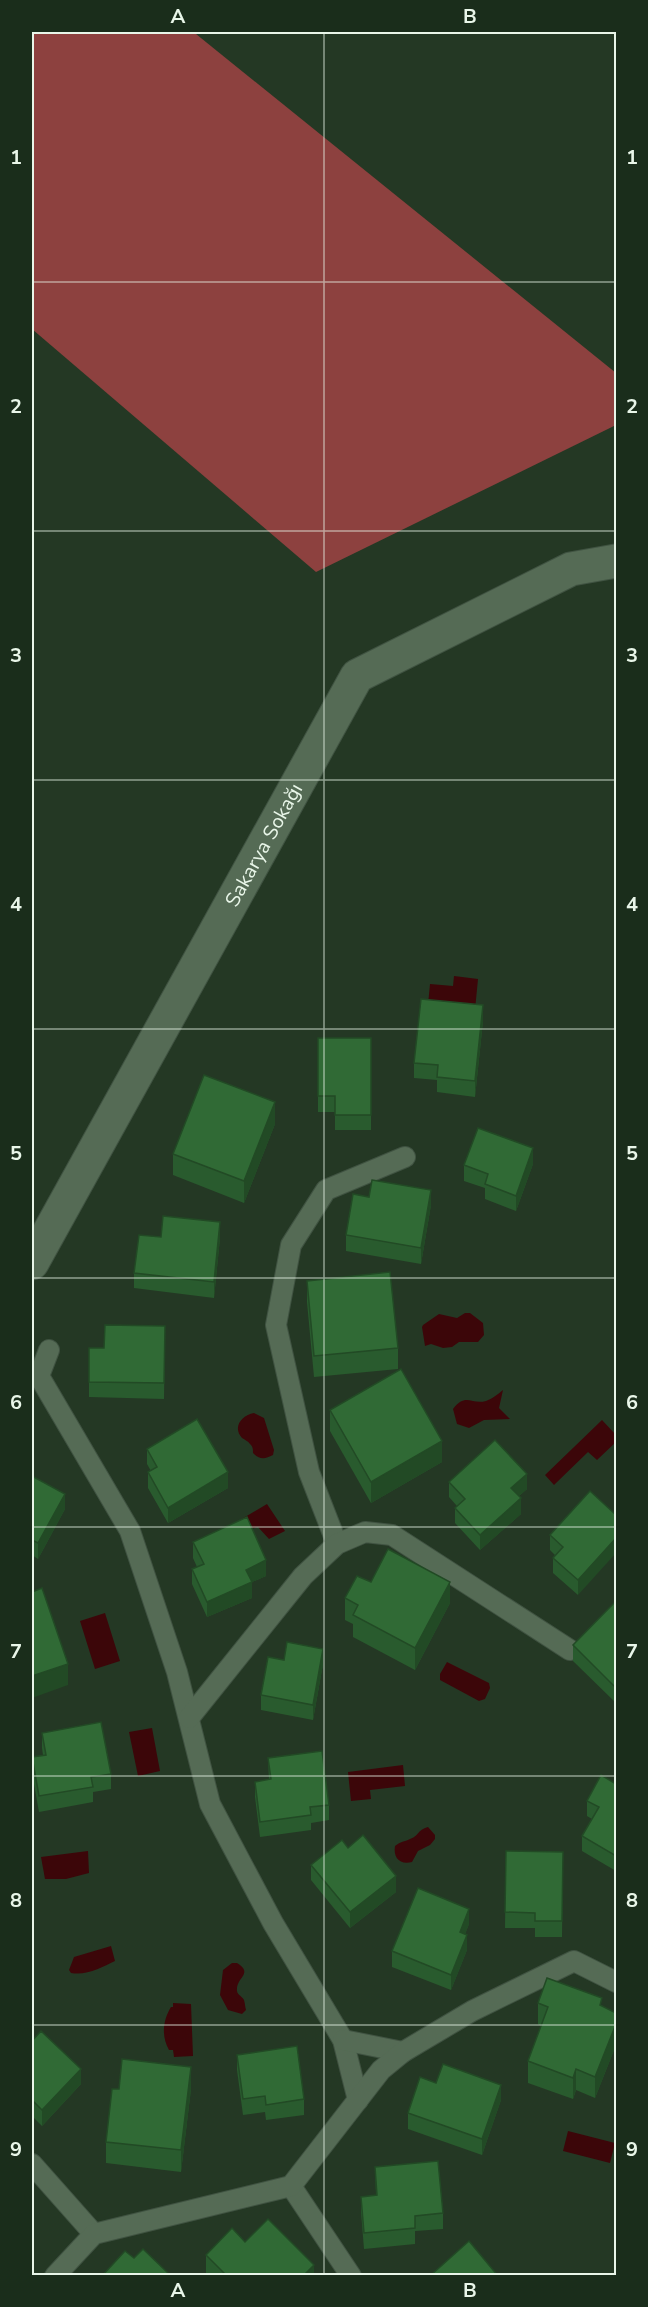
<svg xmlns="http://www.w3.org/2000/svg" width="648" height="2307" font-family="'Nunito Sans',sans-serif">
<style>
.forest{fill:#8d413f}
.water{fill:#3c0609}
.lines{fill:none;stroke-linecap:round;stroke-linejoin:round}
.service-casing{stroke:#405342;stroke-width:22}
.minor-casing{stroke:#405342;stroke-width:35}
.service{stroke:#556b55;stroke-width:20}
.minor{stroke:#556b55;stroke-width:33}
.wall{fill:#295b2e}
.shaded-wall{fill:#224a25}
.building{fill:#306a35;stroke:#224a25;stroke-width:1.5}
.grid{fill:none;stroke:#e9f6e9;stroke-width:1.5;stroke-opacity:0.55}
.labels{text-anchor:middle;stroke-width:4.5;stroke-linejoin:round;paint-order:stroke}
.street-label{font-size:20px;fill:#e9f6e9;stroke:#1a2d1b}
.neatline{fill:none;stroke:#e9f6e9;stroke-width:2}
.grid-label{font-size:20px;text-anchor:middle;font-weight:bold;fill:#e9f6e9}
</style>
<rect width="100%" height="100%" fill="#243824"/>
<path class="forest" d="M32,32H190L196,34L616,373V425L316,572L32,329Z"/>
<g class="water">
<path d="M454,976L478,979L475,1010L428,1005L430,984L453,986Z"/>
<path d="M465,1313H470L483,1323L484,1335L478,1342H459L452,1347L443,1348L431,1344L425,1346L422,1327L423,1325L439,1314L457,1318Z"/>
<path d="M503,1390L499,1408L510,1419L484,1420L469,1428L457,1424L453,1409C466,1392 471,1405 486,1401C492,1399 498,1394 503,1390Z"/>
<path d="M254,1413L264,1418L274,1450L273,1455C265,1459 260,1460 253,1453C253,1449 253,1447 250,1444C248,1441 245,1440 242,1438C232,1427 242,1415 254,1413Z"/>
<path d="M602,1420L616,1435V1442L597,1460L588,1452L554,1485L545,1475Z"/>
<path d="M267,1504L285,1531L269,1539L258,1527L247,1530L240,1520Z"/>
<path d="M105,1613L120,1661L95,1669L80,1621Z"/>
<path d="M447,1662L489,1683L490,1688L485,1699L479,1701L440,1680V1674Z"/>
<path d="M152,1728L160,1771L138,1776L129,1732Z"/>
<path d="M403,1765L405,1786L370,1790L371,1799L351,1801L348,1772Z"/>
<path d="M428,1827L435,1835V1839L430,1845L418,1851L412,1862C400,1865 393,1858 395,1846C401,1841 404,1842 410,1839C419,1836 417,1830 428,1827Z"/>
<path d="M88,1851L89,1873L66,1879H45L41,1857Z"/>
<path d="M111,1946L115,1961C102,1967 87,1976 71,1973L69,1970L74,1957Z"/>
<path d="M232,1963H237C253,1973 238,1977 237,1988C236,1995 241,1995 244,2000C245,2003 245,2007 246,2010L242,2014L228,2010L220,1995L223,1970Z"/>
<path d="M173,2003L191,2004L193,2056L174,2057L173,2050H169C161,2036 163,2020 171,2007H173Z"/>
<path d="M568,2131L615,2143L610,2163L563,2151Z"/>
</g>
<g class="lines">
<defs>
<g id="service">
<path d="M49,1350L39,1376L130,1531L177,1672L210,1804L273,1923L343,2040L358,2100"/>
<path d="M337,1544L309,1472L276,1325L291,1245L326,1190L405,1157"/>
<path d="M189,1718L303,1576L337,1544L365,1532L392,1535L570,1650"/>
<path d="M343,2040L403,2052"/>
<path d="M32,2164L94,2234"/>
<path d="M291,2186L351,2276"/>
<path d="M55,2276L94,2234L291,2186L381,2070L403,2052L472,2011L574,1961L616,1982"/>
</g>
<g id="minor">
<path id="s1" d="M32,1263L357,676L571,569L616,561"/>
</g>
</defs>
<use href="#service" class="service-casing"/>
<use href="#minor" class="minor-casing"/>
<use href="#service" class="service"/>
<use href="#minor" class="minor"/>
</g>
<g class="wall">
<path d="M483,1021L475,1097L437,1092V1080L414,1078V1063Z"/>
<path d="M318,1038H371V1130H335V1112H318Z"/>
<path d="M275,1124L244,1203L173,1175V1154Z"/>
<path d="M533,1164L516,1211L485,1199V1188L464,1181V1165Z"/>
<path d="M431,1205L421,1264L346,1251V1235Z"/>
<path d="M161,1237L220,1238L214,1298L134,1288V1273Z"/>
<path d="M307,1281L398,1348V1369L314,1377L307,1302Z"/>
<path d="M165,1326L164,1399L89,1397V1348H104Z"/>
<path d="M330,1410L442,1462L371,1503L330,1431Z"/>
<path d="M147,1449L228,1488L168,1523L148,1488V1472L151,1471L147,1464Z"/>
<path d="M32,1476L65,1509L38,1559L32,1555Z"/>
<path d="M449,1482L527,1489L519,1496L521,1514L480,1550L455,1523V1508L457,1506L449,1497Z"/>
<path d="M590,1491L578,1595L553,1573V1558L555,1555L550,1550V1535Z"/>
<path d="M193,1542L266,1576L252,1582V1598L207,1617L192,1584V1569L197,1567L193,1558Z"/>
<path d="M371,1582L450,1603L415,1670L353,1637V1624L345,1620V1598Z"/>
<path d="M616,1601V1703L573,1661V1645Z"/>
<path d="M284,1660L323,1664L313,1720L261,1710V1695Z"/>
<path d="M42,1733L111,1774V1789L93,1792V1802L39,1812L32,1773V1757L43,1755L42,1748Z"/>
<path d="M268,1758L329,1805V1820L311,1823V1830L260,1837L255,1797V1782L269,1780Z"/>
<path d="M616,1784V1871L582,1851V1836L592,1819L587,1816V1801Z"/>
<path d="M348,1848L396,1892L350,1928L311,1880V1865Z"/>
<path d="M506,1851L563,1852L562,1937H535V1928H505Z"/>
<path d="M469,1924L465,1934L467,1950L451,1990L392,1967V1951Z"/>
<path d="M538,2003L602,2006L616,2013V2045L595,2098L576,2090L573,2099L528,2083V2061L541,2026L538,2024Z"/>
<path d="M32,2041L81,2084L42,2126L32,2116Z"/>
<path d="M237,2055L304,2099V2115L266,2120L265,2112L243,2115L237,2070Z"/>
<path d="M436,2083L501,2100L482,2155L408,2129V2113Z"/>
<path d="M119,2089H191L181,2172L106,2163V2142Z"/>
<path d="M375,2167L443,2213V2229L415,2231V2244L364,2249L361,2212V2197L376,2195Z"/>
<path d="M245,2242L314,2276H206V2255Z"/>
</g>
<g class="shaded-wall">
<path d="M483,1005V1021L475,1097V1081Z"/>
<path d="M275,1102V1124L244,1203V1181Z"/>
<path d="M533,1148V1164L516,1211V1196Z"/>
<path d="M431,1190V1205L421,1264V1248Z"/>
<path d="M220,1222V1238L214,1298V1282Z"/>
<path d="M442,1441V1462L371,1503V1482Z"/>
<path d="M228,1472V1488L168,1523V1508Z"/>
<path d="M527,1474V1489L511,1503V1488Z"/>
<path d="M65,1494V1509L38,1559V1543Z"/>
<path d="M521,1498V1514L480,1550V1535Z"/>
<path d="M616,1538V1553L578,1595V1580Z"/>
<path d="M266,1560V1576L252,1582V1598L207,1617V1602L246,1570Z"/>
<path d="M450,1582V1603L415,1670V1648Z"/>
<path d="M323,1649V1664L313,1720V1705Z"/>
<path d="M68,1664V1685L32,1698V1676Z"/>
<path d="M396,1876V1892L350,1928V1912Z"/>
<path d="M469,1909V1924L460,1948V1932Z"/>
<path d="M467,1935V1950L451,1990V1975Z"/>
<path d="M616,2024V2045L595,2098V2077Z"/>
<path d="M191,2067V2089L181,2172V2150Z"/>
<path d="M81,2069V2084L42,2126V2110Z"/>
<path d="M576,2069V2090L573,2099V2078Z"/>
<path d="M501,2085V2100L482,2155V2139Z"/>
<path d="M314,2265V2276H303Z"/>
</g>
<g class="building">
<path d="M421,999L483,1005L475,1081L437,1077L438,1065L414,1063Z"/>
<path d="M318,1038H371V1115H335V1096H318Z"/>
<path d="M204,1075L275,1102L244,1181L173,1154Z"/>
<path d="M478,1128L533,1148L516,1196L485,1184L488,1174L464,1165Z"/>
<path d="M372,1180L431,1190L421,1248L346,1235L353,1194L369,1197Z"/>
<path d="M163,1216L220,1222L214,1282L134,1273L139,1235L161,1237Z"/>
<path d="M390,1272L398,1348L314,1356L307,1281Z"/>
<path d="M105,1325L165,1326L164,1383L89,1382V1348H104Z"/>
<path d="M401,1369L442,1441L371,1482L330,1410Z"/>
<path d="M197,1419L228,1472L168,1508L148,1472L157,1467L147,1449Z"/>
<path d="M495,1440L527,1474L511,1488L521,1498L480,1535L455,1508L465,1499L449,1482Z"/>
<path d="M32,1476L65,1494L38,1543L32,1540Z"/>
<path d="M590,1491L616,1515V1538L578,1580L553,1558L563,1547L550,1535Z"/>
<path d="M247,1517L266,1560L246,1570L252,1582L207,1602L192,1569L204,1564L193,1542Z"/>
<path d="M388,1549L450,1582L415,1648L353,1615L358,1605L345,1598L357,1576L371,1582Z"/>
<path d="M42,1588L68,1664L32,1676V1592Z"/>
<path d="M616,1601V1688L573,1645Z"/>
<path d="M287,1642L323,1649L313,1705L261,1695L268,1657L284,1660Z"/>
<path d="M101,1722L111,1774L91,1777L93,1787L39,1796L32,1757L46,1755L42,1733Z"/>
<path d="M322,1751L329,1805L310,1807L311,1815L260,1822L255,1782L271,1779L268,1758Z"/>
<path d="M601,1775L616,1784V1856L582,1836L599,1807L587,1801Z"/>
<path d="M363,1835L396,1876L350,1912L311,1865L342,1840L348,1848Z"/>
<path d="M506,1851L563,1852L562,1921H535V1913L505,1912Z"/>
<path d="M418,1888L469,1909L460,1932L467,1935L451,1975L392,1951Z"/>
<path d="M547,1978L602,1998L600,2005L616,2013V2024L595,2077L576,2069L573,2078L528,2061L548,2007L538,2003Z"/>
<path d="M41,2031L81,2069L42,2110L32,2100V2041Z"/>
<path d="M297,2046L304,2099L266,2105L265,2096L243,2099L237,2055Z"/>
<path d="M122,2059L191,2067L181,2150L106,2142L112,2089H119Z"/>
<path d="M443,2064L501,2085L482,2139L408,2113L420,2077L436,2083Z"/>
<path d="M438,2161L443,2213L415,2216V2228L364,2233L361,2197L377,2195L375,2167Z"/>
<path d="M268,2219L314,2265L303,2276H227L206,2255L232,2228L245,2242Z"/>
<path d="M469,2241L498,2276H430Z"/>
<path d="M143,2249L169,2274L167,2276H102L125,2251L134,2258Z"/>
</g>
<path class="grid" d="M324,32V2276M32,282H616M32,531H616M32,780H616M32,1029H616M32,1278H616M32,1527H616M32,1776H616M32,2025H616"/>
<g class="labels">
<g class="street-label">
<text dy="7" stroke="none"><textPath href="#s1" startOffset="478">Sakarya Sokağı</textPath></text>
</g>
</g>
<rect width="648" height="2307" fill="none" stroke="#1a2d1b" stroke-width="66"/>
<rect x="33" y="33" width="582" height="2241" class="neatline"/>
<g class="grid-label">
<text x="178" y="23">A</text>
<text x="470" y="23">B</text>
<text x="16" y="164">1</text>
<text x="632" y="164">1</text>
<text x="16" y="413">2</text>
<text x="632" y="413">2</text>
<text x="16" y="662">3</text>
<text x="632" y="662">3</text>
<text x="16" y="911">4</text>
<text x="632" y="911">4</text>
<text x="16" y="1160">5</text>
<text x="632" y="1160">5</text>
<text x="16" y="1409">6</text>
<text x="632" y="1409">6</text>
<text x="16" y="1658">7</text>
<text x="632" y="1658">7</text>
<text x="16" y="1907">8</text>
<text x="632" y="1907">8</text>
<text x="16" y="2156">9</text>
<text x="632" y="2156">9</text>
<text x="178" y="2297">A</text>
<text x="470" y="2297">B</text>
</g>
</svg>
